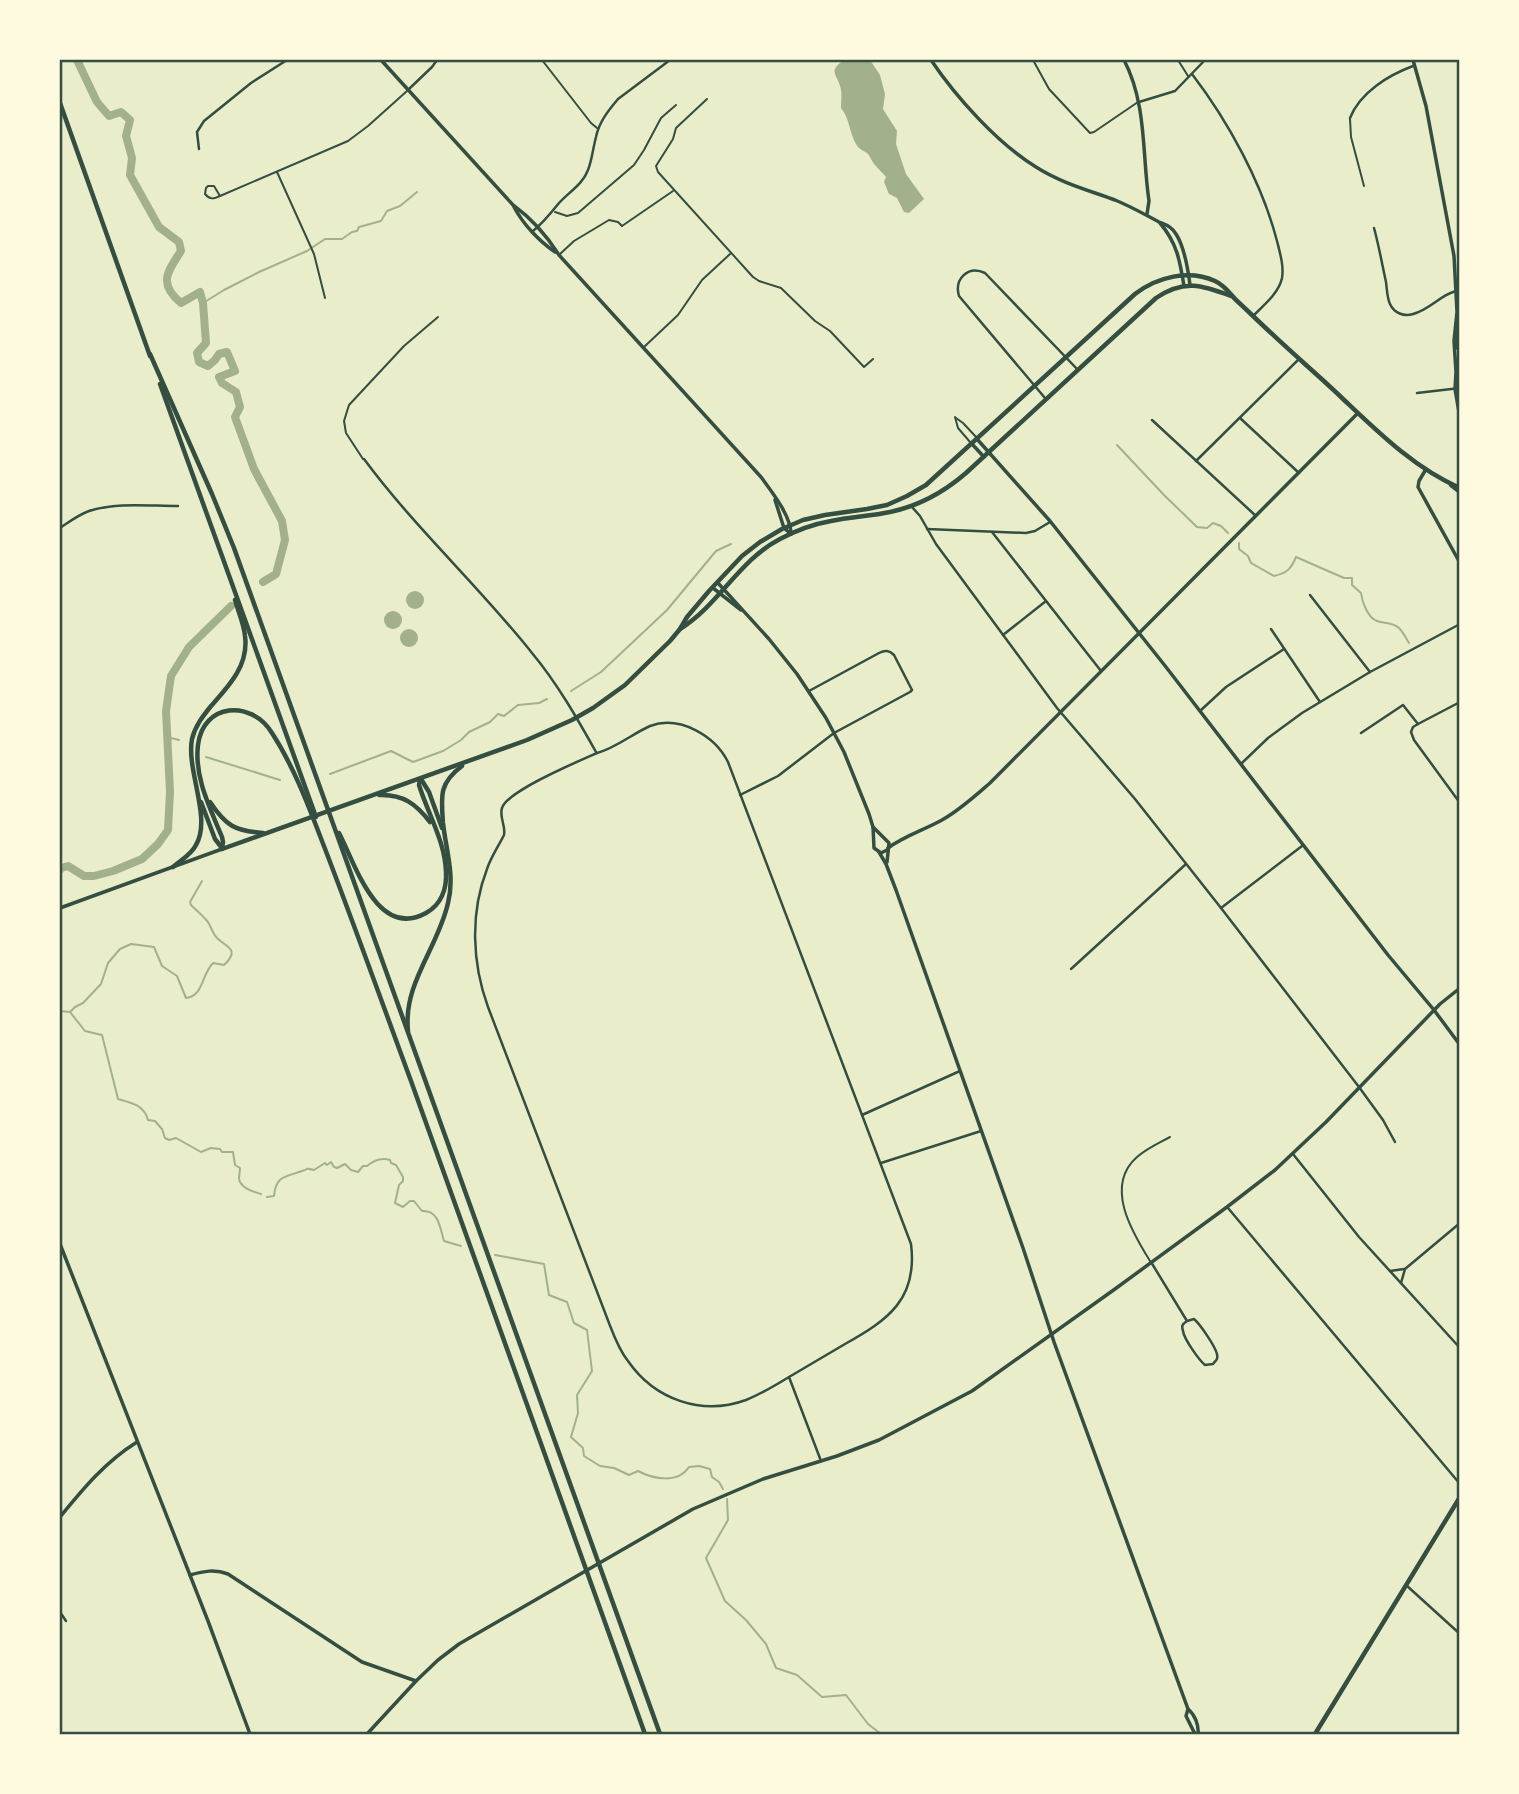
<svg xmlns="http://www.w3.org/2000/svg" width="1519" height="1794" font-family="Quicksand,sans-serif">
<style>
.water{fill:#a3b18a}
.lines{fill:none;stroke-linecap:round;stroke-linejoin:round}
.stream{stroke:#a3b18a;stroke-width:2}
.river{stroke:#a3b18a;stroke-width:8}
.service{stroke:#344e41;stroke-width:2}
.pedestrian{stroke:#344e41;stroke-width:2}
.minor{stroke:#344e41;stroke-width:2.5}
.tertiary{stroke:#344e41;stroke-width:3.5}
.secondary{stroke:#344e41;stroke-width:3.5}
.primary{stroke:#344e41;stroke-width:4.5}
.trunk{stroke:#344e41;stroke-width:4.5}
.neatline{fill:none;stroke:#344e41;stroke-width:2.5}
</style>
<rect width="100%" height="100%" fill="#e9edc9"/>
<g class="water">
<path d="M844,60H870L880,75L885,94L883,109L897,131L896,144L906,174L924,199L909,213L904,212L897,198L889,194L884,182L886,177C882,172 878,169 875,165C874,164 869,156 869,155C864,150 859,150 856,144C849,132 850,119 841,108C841,103 842,95 841,90C839,75 826,72 844,60Z"/>
<circle cx="415" cy="600" r="9"/>
<circle cx="393" cy="620" r="9"/>
<circle cx="409" cy="638" r="9"/>
</g>
<g class="lines">
<g class="stream">
<path d="M203,303L224,290L259,272L307,251L325,239H342L352,232L357,231L359,227L381,221L387,211L400,206L417,192"/>
<path d="M1117,445L1164,495L1197,527L1207,528L1213,523L1221,526L1228,533"/>
<path d="M1239,543V549L1248,556L1251,563L1274,576C1287,573 1291,569 1296,557L1344,578H1352V585L1361,593C1362,602 1368,618 1377,621C1385,624 1393,622 1399,628C1403,632 1406,638 1409,643"/>
<path d="M571,691L601,672L667,610L716,551L731,544"/>
<path d="M167,739L171,738L179,740"/>
<path d="M206,757L280,780"/>
<path d="M330,774L391,751L413,762L443,751L461,740L469,732L490,722L498,714L504,716L518,705L539,703L547,699"/>
<path d="M60,1011L70,1012L85,1031L102,1035L118,1099C132,1103 144,1105 148,1120L155,1121L162,1129L165,1138L169,1140L176,1138L201,1152L211,1148L220,1149L222,1152H233L235,1165L240,1168C240,1171 239,1175 239,1179C240,1188 254,1192 261,1194"/>
<path d="M70,1012L75,1007L83,1003L101,984L108,963L120,949L131,944L154,947L162,966L177,976L186,998C204,996 201,975 213,963L224,965C241,949 226,947 217,938C213,934 211,927 208,922C203,916 197,911 191,905L190,902L202,881"/>
<path d="M267,1197L274,1196C276,1175 286,1177 302,1171C312,1168 303,1168 314,1170L325,1163L327,1165L331,1162L334,1167L337,1168L345,1164L351,1170L358,1172L363,1166H367C374,1160 381,1157 390,1160L391,1163L396,1165L403,1177V1181L399,1185L395,1203L403,1207L410,1201H414L422,1211C439,1210 440,1228 444,1241L461,1246"/>
<path d="M495,1255L544,1264L549,1295L567,1302L574,1323L587,1330L592,1371L577,1395L578,1413L571,1437L583,1448L584,1456L600,1466L614,1468L629,1475L638,1471C653,1479 678,1484 689,1467L699,1466L710,1469L712,1477L719,1482L723,1489"/>
<path d="M727,1499L728,1520L706,1558L725,1601L746,1620L766,1644L776,1668L797,1675L822,1697L846,1695L868,1724L881,1734"/>
</g>
<g class="river">
<path d="M77,60L97,102L109,116L121,112L130,120L126,136L132,158L130,175L159,227L179,242L181,251C167,272 158,284 181,303L200,292L203,303L206,343L197,353L199,362L208,366L215,360L219,354L227,352L235,371L219,377L222,383L236,392L240,407L235,417L254,469L282,521L285,540L276,574L263,582"/>
<path d="M60,870L61,868L68,866L84,876H94L113,871L142,859L158,844L168,830L170,792L166,711L171,676L189,647L231,606"/>
</g>
<g class="service">
<path d="M542,60L591,123L597,128"/>
<path d="M1033,60L1049,89L1090,133L1094,132L1138,102"/>
<path d="M1178,60L1188,76"/>
<path d="M707,99L676,128L673,139L656,166L658,172L753,277L759,281L781,288L815,321L830,331L864,367L873,359"/>
<path d="M1350,119L1351,137L1364,186"/>
<path d="M277,172L314,254L325,298"/>
<path d="M220,196L214,186H208L206,188L205,194C210,200 214,199 220,196L348,141L368,126L407,91"/>
<path d="M555,212L567,216L578,213L634,165L644,150L661,118L676,105"/>
<path d="M622,226L673,191"/>
<path d="M644,347L678,315L702,280L730,254"/>
<path d="M955,417L958,428L970,442"/>
<path d="M956,418L963,423L977,438"/>
<path d="M363,459L346,433L344,421L349,405L404,346L438,317"/>
<path d="M1150,1261C1132,1232 1104,1186 1137,1157C1147,1148 1159,1143 1170,1137"/>
</g>
<path class="pedestrian" d="M560,254L574,241L609,220L618,222L622,226"/>
<g class="minor">
<path d="M1192,74C1228,121 1262,183 1277,241C1280,253 1284,266 1282,278C1279,293 1263,306 1253,316"/>
<path d="M409,89L432,67L437,60"/>
<path d="M1139,102L1175,91L1205,60"/>
<path d="M1350,118C1360,92 1389,75 1413,66"/>
<path d="M199,149L197,132L204,121L251,83L287,60"/>
<path d="M1374,228C1379,246 1382,264 1386,282C1387,289 1387,298 1390,304C1394,313 1404,317 1413,314C1431,309 1440,295 1456,291"/>
<path d="M533,231C543,223 551,213 559,203C569,192 583,184 588,170C592,160 593,148 596,137C599,122 608,111 618,99L670,60"/>
<path d="M1417,393L1460,388"/>
<path d="M1045,398L959,296C954,279 968,265 985,273L1078,370"/>
<path d="M1240,418L1299,473"/>
<path d="M1152,420L1256,516"/>
<path d="M364,459C415,528 479,586 532,653C557,683 577,718 596,752"/>
<path d="M1196,461L1298,360"/>
<path d="M912,507L920,516L936,544L1057,708L1135,799L1221,908L1359,1087L1383,1120L1395,1142"/>
<path d="M60,528C69,522 78,515 89,511C116,502 149,506 178,506"/>
<path d="M927,529L1026,533L1035,531L1050,522"/>
<path d="M992,532L1101,671"/>
<path d="M1310,595L1370,672"/>
<path d="M1271,629L1320,702"/>
<path d="M1003,635L1046,601"/>
<path d="M1460,702L1418,724L1413,727L1411,732L1414,740L1460,803"/>
<path d="M1200,711L1226,687L1284,649"/>
<path d="M1361,733L1403,705L1418,724"/>
<path d="M1241,764L1268,738L1302,713L1370,672L1460,624"/>
<path d="M740,795L778,776L834,733L910,692L912,690L894,655C889,650 885,650 879,653L809,691"/>
<path d="M1221,908L1302,846"/>
<path d="M1071,969L1186,864"/>
<path d="M862,1115L960,1071"/>
<path d="M1293,1154L1359,1237L1460,1348"/>
<path d="M881,1163L981,1131"/>
<path d="M1228,1208L1460,1484"/>
<path d="M1151,1262L1187,1321C1183,1324 1181,1325 1183,1331C1184,1339 1199,1360 1205,1365L1213,1364C1216,1360 1218,1360 1217,1354C1215,1346 1200,1324 1194,1319L1187,1321"/>
<path d="M1390,1271L1404,1269"/>
<path d="M1401,1283L1405,1269L1460,1223"/>
<path d="M789,1377C776,1385 761,1394 746,1400C702,1416 655,1400 628,1361C619,1350 614,1336 609,1323L488,1007C472,963 470,913 487,869C491,857 498,847 504,835C506,826 499,817 502,808C507,791 579,761 597,753C616,748 632,734 650,726C680,715 715,736 728,762L911,1244C918,1299 888,1320 845,1344C826,1355 808,1366 789,1377L821,1461"/>
<path d="M1406,1585L1460,1634"/>
<path d="M60,1612L66,1621"/>
</g>
<g class="tertiary">
<path d="M1124,60C1147,104 1142,154 1149,201L1147,214"/>
<path d="M977,439L1050,521L1166,667L1388,955L1434,1010"/>
<path d="M972,444L984,457"/>
<path d="M1426,469L1419,481L1418,487L1460,563"/>
<path d="M888,848C904,836 924,830 942,820C960,810 975,796 990,783L1358,413"/>
<path d="M367,1734L416,1681"/>
</g>
<g class="secondary">
<path d="M381,60L513,205C531,218 547,236 559,255L761,477C772,492 791,516 791,534"/>
<path d="M931,60C956,97 997,143 1036,167C1061,183 1088,190 1115,200C1130,206 1144,214 1159,222C1166,225 1171,226 1176,234C1185,248 1188,269 1190,285"/>
<path d="M1413,60L1426,106L1454,256L1457,312L1454,341L1456,372L1455,389L1460,418"/>
<path d="M514,207C523,224 539,241 555,252"/>
<path d="M1160,223C1177,243 1180,261 1184,286"/>
<path d="M1456,348L1458,332L1457,328"/>
<path d="M775,500L784,528L791,534"/>
<path d="M718,583L769,639L797,674L826,718L844,752L869,814L873,827L874,848L881,853L887,850"/>
<path d="M713,588L741,610"/>
<path d="M873,827L889,843L887,862"/>
<path d="M879,852L886,864L896,890L1023,1248L1054,1342L1188,1709C1195,1715 1199,1725 1198,1734"/>
<path d="M60,908L222,849"/>
<path d="M1434,1010L1460,1045"/>
<path d="M60,1244L208,1621L250,1734"/>
<path d="M60,1517C83,1489 105,1462 137,1442"/>
<path d="M190,1575C204,1571 215,1569 228,1574L362,1662L416,1681L438,1660L459,1644L693,1509L763,1479L837,1456L879,1440L972,1391L1115,1289L1227,1207L1275,1170L1326,1122L1440,1004L1460,988"/>
<path d="M1188,1709L1186,1716L1195,1734"/>
</g>
<g class="primary">
<path d="M60,103L150,356"/>
<path d="M150,354L212,494L234,548L660,1734"/>
<path d="M160,384L316,817"/>
<path d="M1451,485L1460,492"/>
<path d="M680,629C719,605 739,560 780,539C795,531 814,524 831,521C851,517 871,516 890,512C919,506 944,492 966,473L1156,298C1184,279 1202,285 1231,296"/>
<path d="M421,779L429,792L442,828"/>
<path d="M379,795C403,794 416,804 430,822"/>
<path d="M201,802L215,839L222,848"/>
<path d="M210,802C226,826 235,831 263,833"/>
<path d="M339,833C355,863 377,940 426,913C441,905 447,889 446,872C445,841 428,814 419,785L420,779"/>
<path d="M222,849L527,740L572,720L593,708L625,685L670,641L680,629L687,617L709,591L742,556L760,542L782,529L803,520L825,515L867,509L887,505L907,496L926,485L1135,294C1157,277 1189,269 1215,281C1224,285 1229,292 1235,299C1247,310 1258,321 1270,332C1293,354 1318,375 1341,397C1377,431 1414,468 1460,488"/>
<path d="M222,849L223,842L222,837C210,808 194,777 198,745C203,703 251,699 272,733C296,770 311,813 327,854C356,930 383,1005 411,1081C489,1299 568,1517 645,1734"/>
<path d="M173,867C181,860 191,855 196,845C212,818 186,770 192,739C195,726 203,716 211,706C229,686 249,665 245,636C244,624 238,611 235,600"/>
<path d="M408,1031C403,983 438,948 448,903C455,876 446,850 443,823C441,796 439,783 462,766"/>
</g>
<path class="trunk" d="M1315,1734L1460,1497"/>
</g>
<rect width="1519" height="1794" fill="none" stroke="#fefae0" stroke-width="122"/>
<rect x="61" y="61" width="1397" height="1672" class="neatline"/>
</svg>
